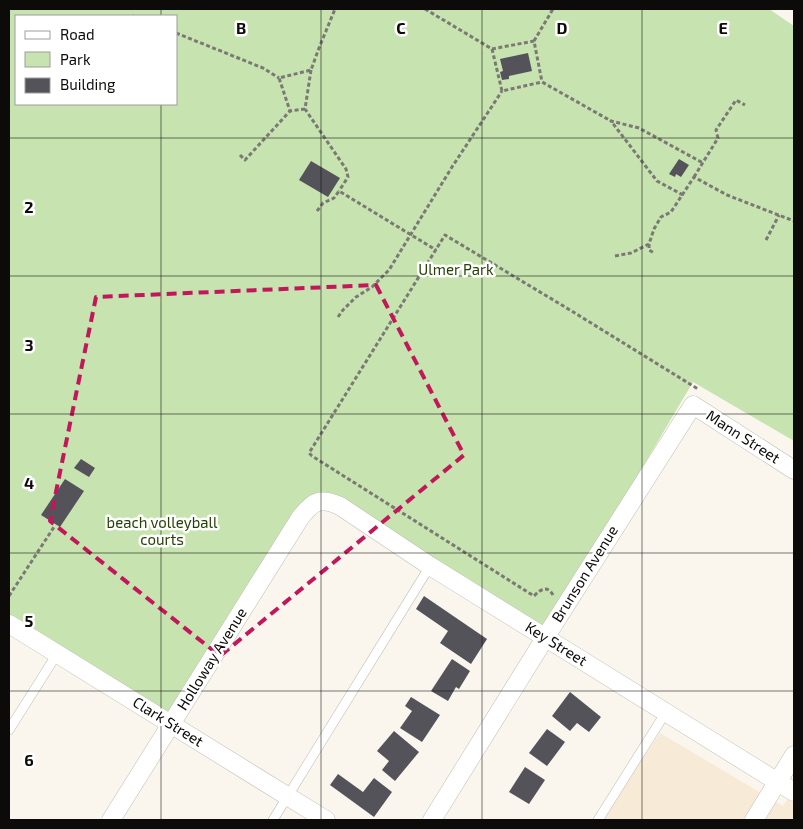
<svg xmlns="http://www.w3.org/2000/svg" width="803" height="829" font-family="'Exo 2',sans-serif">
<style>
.commercial{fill:#f7ebd7}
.green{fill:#c6e3b0;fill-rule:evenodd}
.building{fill:#54535a}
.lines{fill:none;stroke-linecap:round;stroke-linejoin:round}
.lane-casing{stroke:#c1bdb6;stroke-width:10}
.street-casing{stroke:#c1bdb6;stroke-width:19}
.path{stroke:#7c7975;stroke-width:3;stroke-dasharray:4 2.5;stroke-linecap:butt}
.lane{stroke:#fff;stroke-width:9}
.street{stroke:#fff;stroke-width:18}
.marked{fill:none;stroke:#c2185b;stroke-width:4;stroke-dasharray:10 6;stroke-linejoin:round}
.grid{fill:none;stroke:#0c0b09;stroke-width:1;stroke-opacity:0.55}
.labels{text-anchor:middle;stroke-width:5;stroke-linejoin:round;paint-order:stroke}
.park-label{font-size:15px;fill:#264106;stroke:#fff}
.street-label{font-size:15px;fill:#0c0b09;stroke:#fff}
.grid-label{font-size:16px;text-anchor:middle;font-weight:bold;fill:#0c0b09;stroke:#fff;stroke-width:5;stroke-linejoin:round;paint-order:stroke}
</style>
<rect width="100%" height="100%" fill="#faf6ee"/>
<path class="commercial" d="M660,733L783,806L794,789V820H600Z"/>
<path class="green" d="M9,9H769L794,26V441L693,382L549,625L542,631L320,498L170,719L9,620ZM16,16H176V104H16Z"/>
<g class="building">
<path d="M528,53L532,71L509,76V79L502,80L500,72L503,71L500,59Z"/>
<path d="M679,159L689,165L681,177L676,174L675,177L669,174Z"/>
<path d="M311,161L340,178L328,197L299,180Z"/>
<path d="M81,459L95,468L89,477L74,468Z"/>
<path d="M65,479L84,491L60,527L41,515Z"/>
<path d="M424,596L487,639L471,664L440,643L448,631L416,609Z"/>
<path d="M452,659L470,671L459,689L456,687L448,701L431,691Z"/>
<path d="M570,692L601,717L589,732L577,723L570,731L552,716Z"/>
<path d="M411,697L440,715L422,742L400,728L412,711L405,706Z"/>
<path d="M547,729L565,742L547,766L529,753Z"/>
<path d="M394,731L419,752L395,781L382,770L389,761L377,751Z"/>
<path d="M525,767L545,780L529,804L509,792Z"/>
<path d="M338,774L363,792L374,778L392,792L374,817L330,785Z"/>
</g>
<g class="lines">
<defs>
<g id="lane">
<path d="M9,730L57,654"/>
<path d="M273,820L430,566"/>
<path d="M598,820L666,712"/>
</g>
<g id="street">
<path d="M9,624L326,820"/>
<path d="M111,820L300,518C313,501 320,497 340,506L430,566L794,792"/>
<path d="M432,820L545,638L693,405L794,470"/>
<path d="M754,820L794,755"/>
</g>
</defs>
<use href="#lane" class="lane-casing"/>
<use href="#street" class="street-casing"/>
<g class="path">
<path d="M425,9L492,49L534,41L542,82"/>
<path d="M133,16H134"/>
<path d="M176,33L263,68L279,78"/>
<path d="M534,41L553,9"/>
<path d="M492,49L502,91L542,82L611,121"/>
<path d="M311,70L305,109L346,169L348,177L339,191"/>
<path d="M305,109L290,111L279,78L311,70L319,48L335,9"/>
<path d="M240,155L245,160L290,111"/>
<path d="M694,177L718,138L716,130L736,100L745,105"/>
<path d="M683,195L657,181L611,121L639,128L703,163"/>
<path d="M317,211L323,203L334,198L339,191L436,250"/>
<path d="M766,240L779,215"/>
<path d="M649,244V250L654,253"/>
<path d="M615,256L631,253L649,244L654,229L661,217L671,212L694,177L727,195L794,221"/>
<path d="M338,317L343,310L356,297L372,287L389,270L452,167L502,91"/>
<path d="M553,595C547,585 541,589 534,596L312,456L309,453L445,235L570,310L698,389"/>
<path d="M9,596L54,527"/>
</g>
<use href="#lane" class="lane"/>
<use href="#street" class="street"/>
</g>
<path class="marked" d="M376,285L464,455L220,656L50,521L96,297Z"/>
<path class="grid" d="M161,9V16M321,9V820M482,9V820M642,9V820M161,104V820M9,138H794M9,276H794M9,414H794M9,553H794M9,691H794"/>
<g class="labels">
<g class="park-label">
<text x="456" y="275">Ulmer Park</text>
<text x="162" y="528">beach volleyball<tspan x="162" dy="17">courts</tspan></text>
</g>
<g class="street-label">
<text transform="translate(743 437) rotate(33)" y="5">Mann Street</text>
<text transform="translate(585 574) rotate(-58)" y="5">Brunson Avenue</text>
<text transform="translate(556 644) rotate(32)" y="5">Key Street</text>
<text transform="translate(212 659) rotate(-58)" y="5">Holloway Avenue</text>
<text transform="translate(168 722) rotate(32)" y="5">Clark Street</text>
</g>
</g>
<g class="grid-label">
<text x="241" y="34">B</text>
<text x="401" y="34">C</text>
<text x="562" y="34">D</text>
<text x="723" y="34">E</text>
<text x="29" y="213">2</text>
<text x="29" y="351">3</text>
<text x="29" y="489">4</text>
<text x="29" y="627">5</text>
<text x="29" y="766">6</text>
</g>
<rect width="803" height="829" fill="none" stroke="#0c0b09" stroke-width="20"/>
<rect x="15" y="15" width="162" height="90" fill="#ffffff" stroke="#9e9d9d"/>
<rect x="25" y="31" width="25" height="8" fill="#ffffff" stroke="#9e9d9d"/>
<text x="60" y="40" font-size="15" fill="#0c0b09">Road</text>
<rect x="25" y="52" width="25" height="15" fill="#c6e3b0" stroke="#9e9d9d"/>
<text x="60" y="65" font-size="15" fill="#0c0b09">Park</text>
<rect x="25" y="78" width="25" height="15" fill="#54535a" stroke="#9e9d9d"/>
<text x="60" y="90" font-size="15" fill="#0c0b09">Building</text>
</svg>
